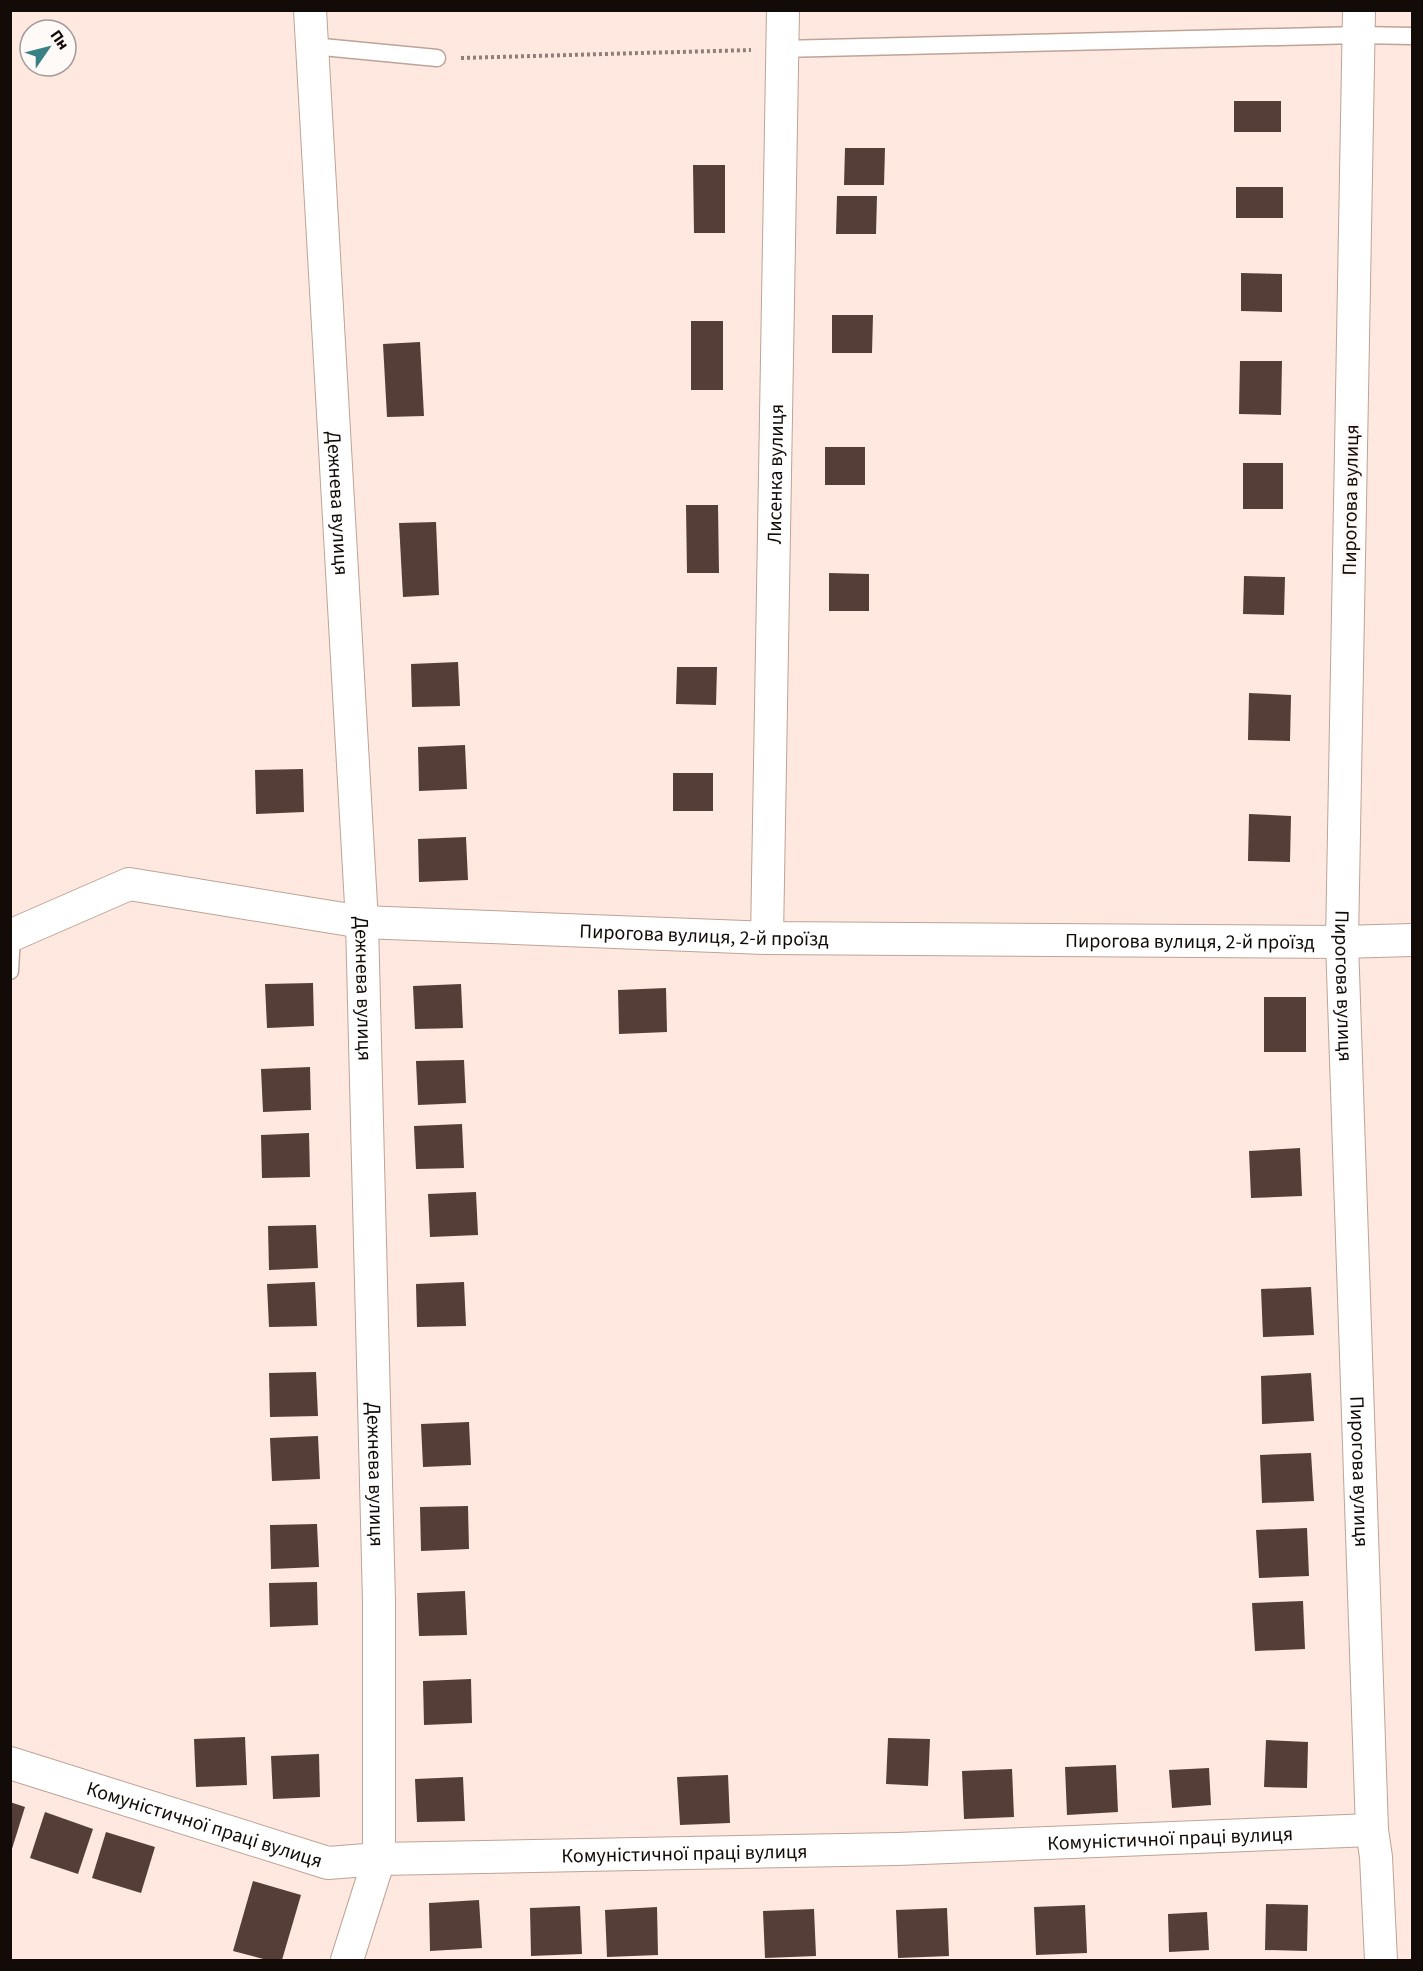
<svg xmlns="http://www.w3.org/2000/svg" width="1423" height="1971" font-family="'Source Sans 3',sans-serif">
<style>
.building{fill:#553e37}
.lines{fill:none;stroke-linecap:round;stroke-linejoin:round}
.service-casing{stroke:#bda398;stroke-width:19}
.minor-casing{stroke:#bda398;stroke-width:34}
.path{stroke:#8f7f78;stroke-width:4;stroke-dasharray:3 3;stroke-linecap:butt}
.service{stroke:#fff;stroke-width:16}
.minor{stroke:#fff;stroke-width:32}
.labels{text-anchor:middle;stroke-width:6;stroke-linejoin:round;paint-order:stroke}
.street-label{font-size:20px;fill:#130b07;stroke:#fff9f7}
</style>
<rect width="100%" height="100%" fill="#ffe8df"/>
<g class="building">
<rect x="1234" y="101" width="47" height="31"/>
<path d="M845,148H885L884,185H844Z"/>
<path d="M693,165H725V233H694Z"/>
<rect x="1236" y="187" width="47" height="31"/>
<path d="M837,196H877L876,234H836Z"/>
<path d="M1241,273L1282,274V312L1241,311Z"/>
<path d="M832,315H873L872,353H832Z"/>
<rect x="691" y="321" width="32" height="69"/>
<path d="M420,342L424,416L387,417L383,344Z"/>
<path d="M1240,361H1282L1281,415L1239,414Z"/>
<rect x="825" y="447" width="40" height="38"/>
<rect x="1243" y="463" width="40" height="46"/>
<path d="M686,505H718L719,573H687Z"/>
<path d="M436,522L439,595L403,597L399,523Z"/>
<path d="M829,573L869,574V611H829Z"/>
<path d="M1244,576L1285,577L1284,615L1243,614Z"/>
<path d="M458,662L460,706L412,707L411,664Z"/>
<path d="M677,667H717L716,705L676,704Z"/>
<path d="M1249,693L1291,695L1290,741L1248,740Z"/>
<path d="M465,745L467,789L419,791L418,747Z"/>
<path d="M303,769L304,812L256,814L255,770Z"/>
<rect x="673" y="773" width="40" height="38"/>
<path d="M1249,814L1291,816L1290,862L1248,861Z"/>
<path d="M466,837L468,880L419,882L418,839Z"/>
<path d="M313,983L314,1026L267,1028L265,984Z"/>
<path d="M461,984L463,1028L415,1029L413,986Z"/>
<path d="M666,988L667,1032L619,1034L618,990Z"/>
<rect x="1264" y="997" width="42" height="55"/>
<path d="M464,1060L466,1103L418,1105L416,1061Z"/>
<path d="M310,1067L311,1110L263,1112L261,1069Z"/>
<path d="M462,1124L464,1168L416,1169L414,1126Z"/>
<path d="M309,1133L310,1177L262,1178L261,1135Z"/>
<path d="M1300,1148L1302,1196L1251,1198L1249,1151Z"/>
<path d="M476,1192L478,1235L430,1237L428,1194Z"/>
<path d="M316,1225L318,1268L269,1270L268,1226Z"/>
<path d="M315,1282L317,1326L269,1327L267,1284Z"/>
<path d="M464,1282L466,1326L417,1327L416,1284Z"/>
<path d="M1311,1287L1314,1335L1263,1337L1261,1289Z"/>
<path d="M316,1372L318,1416L270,1417L269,1373Z"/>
<path d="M1311,1373L1314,1421L1262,1424L1261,1376Z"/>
<path d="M469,1422L471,1465L423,1467L421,1424Z"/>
<path d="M318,1436L320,1479L272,1481L270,1438Z"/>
<path d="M1311,1453L1314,1501L1262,1503L1260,1455Z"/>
<path d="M468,1506L469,1549L421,1551L420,1507Z"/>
<path d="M317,1524L319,1567L271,1569L270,1525Z"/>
<path d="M1307,1528L1309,1576L1259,1578L1256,1530Z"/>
<path d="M317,1582L318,1625L270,1627L269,1583Z"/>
<path d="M465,1591L467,1635L419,1636L417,1593Z"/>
<path d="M1303,1601L1305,1649L1255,1651L1252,1603Z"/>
<path d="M471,1679L472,1723L424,1725L423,1681Z"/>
<path d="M245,1737L247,1785L196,1787L194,1739Z"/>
<path d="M888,1738L930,1739L928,1786L886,1784Z"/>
<path d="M1266,1740L1308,1742L1307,1788L1264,1787Z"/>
<path d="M319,1754L320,1797L273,1799L271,1756Z"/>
<path d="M1116,1765L1118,1812L1067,1815L1065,1767Z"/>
<path d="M1209,1768L1211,1805L1172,1808L1169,1770Z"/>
<path d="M1012,1769L1014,1817L964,1819L962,1771Z"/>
<path d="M728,1775L730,1823L680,1825L677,1777Z"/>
<path d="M463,1777L465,1821L417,1822L415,1779Z"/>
<path d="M10,1802L25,1807L11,1852H10Z"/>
<path d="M45,1812L93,1829L78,1874L30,1858Z"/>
<path d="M106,1832L155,1847L141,1893L92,1878Z"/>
<path d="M253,1881L301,1895L282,1960H267L233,1951Z"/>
<path d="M479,1900L482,1948L430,1951L429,1903Z"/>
<path d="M1266,1904L1308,1905L1307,1951L1265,1950Z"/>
<path d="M1085,1905L1087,1953L1036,1955L1034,1907Z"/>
<path d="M580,1906L582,1954L531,1956L530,1908Z"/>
<path d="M657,1907L658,1955L607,1957L605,1910Z"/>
<path d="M947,1908L949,1956L898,1958L896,1910Z"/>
<path d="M814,1909L816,1956L765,1958L763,1911Z"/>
<path d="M1207,1912L1209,1950L1169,1952L1168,1914Z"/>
</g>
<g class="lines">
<defs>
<g id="service">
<path d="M312,46L437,58"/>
<path d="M781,49L1359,35L1412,36"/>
<path d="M10,971L12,935"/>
</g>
<g id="minor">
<path id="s1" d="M310,10L362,922L379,1602V1859L347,1960"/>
<path id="s2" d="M1359,10L1342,942L1372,1830L1376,1857L1381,1960"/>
<path id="s3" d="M12,935L129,884L362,922L767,938L1342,942L1412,940"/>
<path id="s4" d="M767,938L783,10"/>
<path id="s5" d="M10,1763L328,1863L379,1859L898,1849L1372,1830"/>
</g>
</defs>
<use href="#service" class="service-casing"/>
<use href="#minor" class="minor-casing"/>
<path class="path" d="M461,58L751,50"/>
<use href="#service" class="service"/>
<use href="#minor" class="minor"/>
</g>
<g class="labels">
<g class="street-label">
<text dy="7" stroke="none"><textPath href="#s4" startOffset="464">Лисенка вулиця</textPath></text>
<text transform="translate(1350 500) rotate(-89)" y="7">Пирогова вулиця</text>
<text dy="7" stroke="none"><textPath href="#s1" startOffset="494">Дежнева вулиця</textPath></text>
<text dy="7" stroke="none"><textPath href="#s3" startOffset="706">Пирогова вулиця, 2-й проїзд</textPath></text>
<text dy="7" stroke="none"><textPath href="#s3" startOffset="1192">Пирогова вулиця, 2-й проїзд</textPath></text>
<text dy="7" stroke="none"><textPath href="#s2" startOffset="976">Пирогова вулиця</textPath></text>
<text dy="7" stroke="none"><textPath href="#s1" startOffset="980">Дежнева вулиця</textPath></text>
<text dy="7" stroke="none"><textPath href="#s2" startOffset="1462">Пирогова вулиця</textPath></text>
<text dy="7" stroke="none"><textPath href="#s1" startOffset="1466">Дежнева вулиця</textPath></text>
<text dy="7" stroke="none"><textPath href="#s5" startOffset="204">Комуністичної праці вулиця</textPath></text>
<text dy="7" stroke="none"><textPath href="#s5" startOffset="1176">Комуністичної праці вулиця</textPath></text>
<text dy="7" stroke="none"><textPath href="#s5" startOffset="690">Комуністичної праці вулиця</textPath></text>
</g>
</g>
<rect width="1423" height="1971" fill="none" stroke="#130b07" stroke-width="24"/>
<g transform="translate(48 48) rotate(55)"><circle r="28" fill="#fff9f7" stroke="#a19a97" stroke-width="1.5"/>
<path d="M0-4.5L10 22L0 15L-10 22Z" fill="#388184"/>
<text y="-9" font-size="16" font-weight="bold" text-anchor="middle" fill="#130b07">Пн</text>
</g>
</svg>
